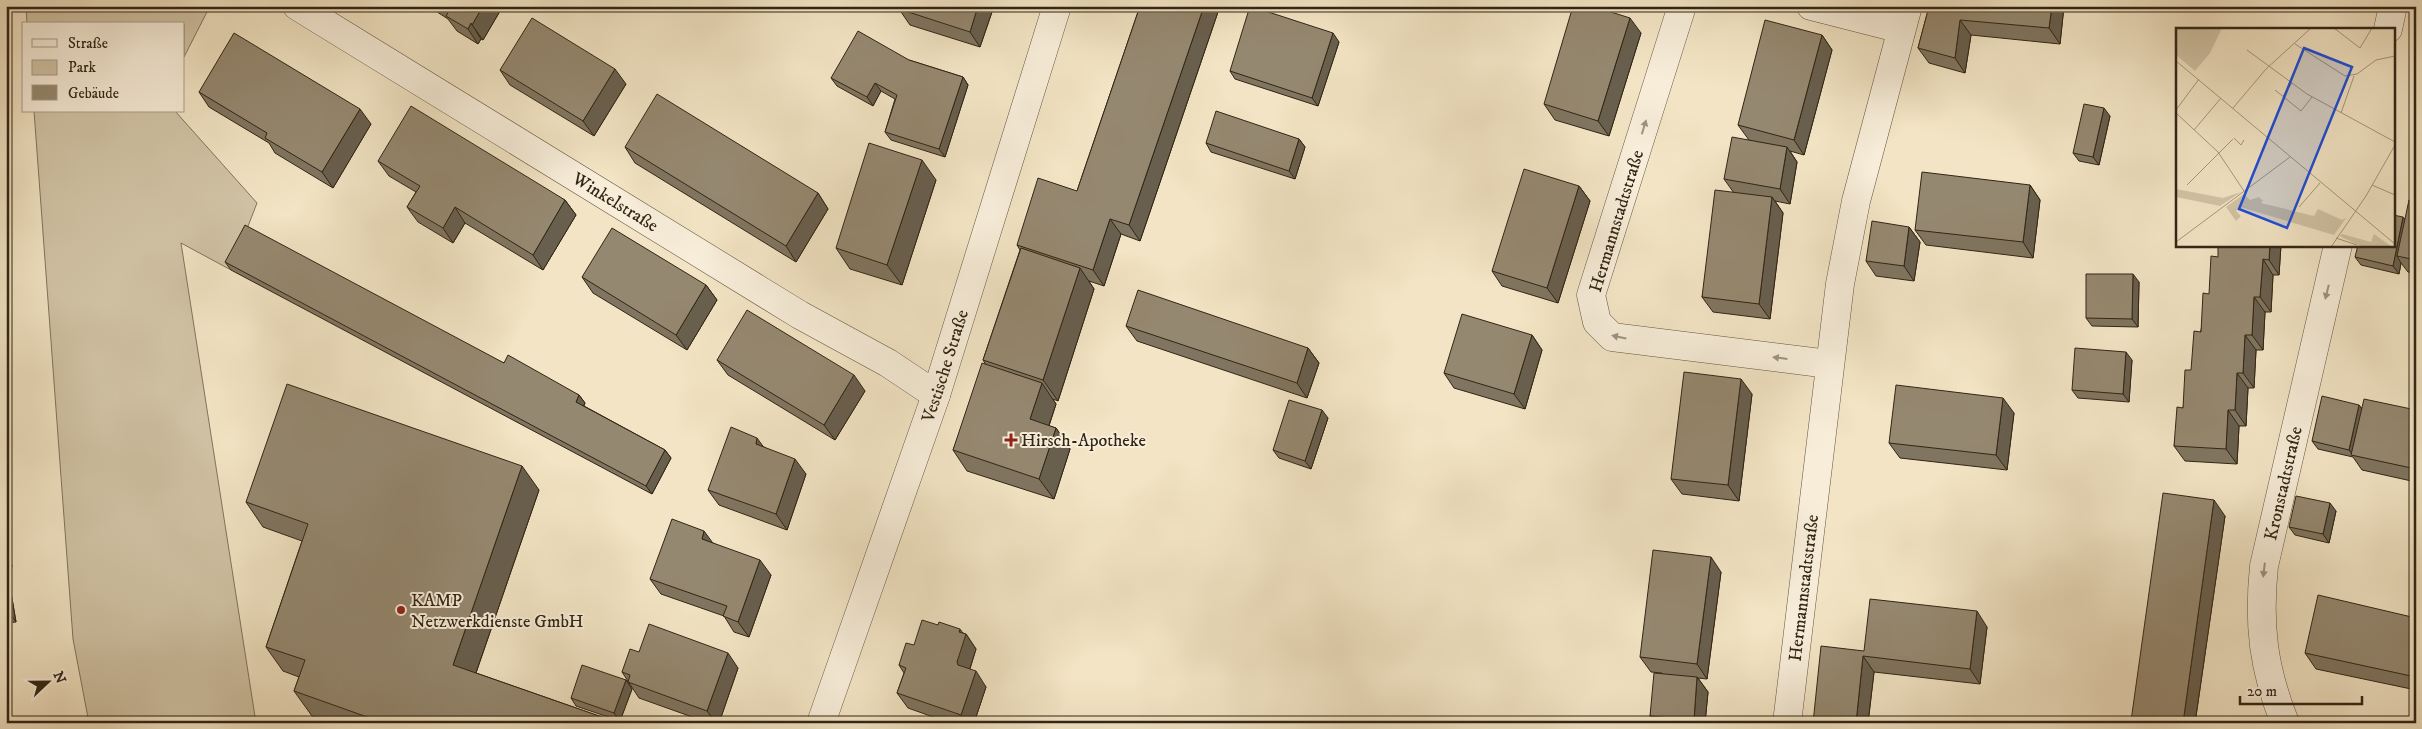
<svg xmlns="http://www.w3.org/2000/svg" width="2422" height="729" font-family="'IM FELL DW Pica',serif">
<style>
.green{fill:#d1c4a6;stroke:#81745e}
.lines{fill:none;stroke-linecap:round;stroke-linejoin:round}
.minor-casing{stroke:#615541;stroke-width:29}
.minor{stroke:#f7edd9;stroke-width:28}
.wall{fill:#807560;stroke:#312515}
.shaded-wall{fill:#685f4e;stroke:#312515}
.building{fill:#958870;stroke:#312515}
.oneway{fill:#9e9381}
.poi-dot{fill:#8f2418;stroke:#f7edd9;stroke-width:2}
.labels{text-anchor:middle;stroke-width:4;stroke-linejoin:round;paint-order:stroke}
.street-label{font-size:18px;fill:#312515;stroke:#f7edd9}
.poi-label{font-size:18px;fill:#312515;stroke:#f7edd9;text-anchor:start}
.inset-road{fill:none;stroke:#a5987e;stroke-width:1}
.view{fill:#1d4ed8;fill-opacity:0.15;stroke:#1d4ed8;stroke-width:2.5}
.inset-edge{fill:none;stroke:#312515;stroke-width:2.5}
</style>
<rect width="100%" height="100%" fill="#f2e4c4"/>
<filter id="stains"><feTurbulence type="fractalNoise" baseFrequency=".004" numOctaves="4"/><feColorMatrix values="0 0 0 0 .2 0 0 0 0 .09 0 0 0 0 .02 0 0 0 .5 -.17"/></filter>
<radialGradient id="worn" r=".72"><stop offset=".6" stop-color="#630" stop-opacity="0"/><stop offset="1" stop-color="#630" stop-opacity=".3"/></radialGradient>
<g class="green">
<path d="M26,6H210L184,57V24H27Z"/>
<path d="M34,111H175L257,203L231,270L181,243L256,723H89L73,639Z"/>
</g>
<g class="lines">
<defs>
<g id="minor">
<path id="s1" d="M297,6L800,315L888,363L936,395"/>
<path d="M1682,6L1591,295L1597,322L1612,337L1829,364"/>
<path d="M1811,6L1901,29"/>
<path d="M2388,29L2393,6"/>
<path id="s2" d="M821,723L936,395L1057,6"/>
<path id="s3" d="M1787,723L1840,284L1856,201L1908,6"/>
<path id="s4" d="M2285,723C2263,668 2258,624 2264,566L2338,245"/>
</g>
</defs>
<use href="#minor" class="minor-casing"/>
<use href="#minor" class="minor"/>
</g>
<g class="wall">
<path d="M428,6H503L483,40L481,39L478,44L457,31L448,19Z"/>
<path d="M994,6L980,47L910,25L899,9Z"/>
<path d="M1140,6H1220L1140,241L1121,234L1104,286L1089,281L1094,289L1058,401L1053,399L1056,404L1049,426L1056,428L1070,449L1054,499L967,471L953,450L986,365L983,360L1020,250L1017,245L1077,191Z"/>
<path d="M2064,6L2060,44L1971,35L1965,73L1929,63L1918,48L1927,14Z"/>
<path d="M1641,33L1609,136L1555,120L1544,104Z"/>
<path d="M1822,35L1832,50L1804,155L1790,151L1797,162L1790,204L1775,201L1783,213L1770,319L1713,312L1702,297L1734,193L1724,179L1749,140L1738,125Z"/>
<path d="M1339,42L1318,106L1235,79L1230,71Z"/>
<path d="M909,60L963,77L968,85L945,157L891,140L885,132L895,99L881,91L873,106L837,86L831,78Z"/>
<path d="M500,70L626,84L594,136L510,85Z"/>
<path d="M199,92L371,124L333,188L275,153L269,143L209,107Z"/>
<path d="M2110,116L2099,165L2079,161L2073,153Z"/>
<path d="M1299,139L1305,147L1295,179L1211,152L1206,143Z"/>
<path d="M625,147L818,193L828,209L796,262L635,163Z"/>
<path d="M378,161L565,200L576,215L543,270L465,223L453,243L418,222L407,207L416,192L389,176Z"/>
<path d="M936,180L902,285L850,269L836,248Z"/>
<path d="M2030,185L2040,200L2033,258L1926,245L1915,230Z"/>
<path d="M1579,186L1590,201L1558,303L1502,286L1492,271Z"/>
<path d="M2416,202V273L2408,272L2401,263L2399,274L2361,265L2355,257L2405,219Z"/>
<path d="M1909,227L1920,242L1914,281L1876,276L1866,261Z"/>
<path d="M2281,245L2279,275H2273L2271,312H2265L2263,350H2256L2254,388H2248L2246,426H2239L2237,464L2185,461L2174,446L2218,257Z"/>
<path d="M225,262L504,363L579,395L585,403L584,406L665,450L671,458L652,494L231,270Z"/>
<path d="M582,277L706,285L717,300L687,350L593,293Z"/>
<path d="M2139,282L2138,327L2092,326L2086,318Z"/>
<path d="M1126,326L1308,348L1319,363L1307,398L1137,341Z"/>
<path d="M1532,335L1542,350L1525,409L1454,388L1444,373Z"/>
<path d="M717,360L865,391L835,440L728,375Z"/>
<path d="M2132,360L2129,402L2078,398L2072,390Z"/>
<path d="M1752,394L1739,501L1682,494L1671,479Z"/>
<path d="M2359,405L2361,408L2416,410V482L2362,470L2353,457L2318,449L2312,441Z"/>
<path d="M2014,413L2007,470L1900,458L1889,443Z"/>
<path d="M1328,418L1311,469L1279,458L1273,450Z"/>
<path d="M764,447L806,474L787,530L719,505L708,490Z"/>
<path d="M539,490L476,673L619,723H331L312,716L294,691L299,677L283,671L266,647L302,541L263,527L246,502Z"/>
<path d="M2336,511L2329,543L2295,535L2289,527Z"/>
<path d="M2225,516L2195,723H2132L2131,721Z"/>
<path d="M6,528L12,567L6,568Z"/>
<path d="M713,543L771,575L749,637L734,632L724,616L661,594L650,579Z"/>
<path d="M1721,572L1707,679L1698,678L1708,692L1705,723H1655L1650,716L1662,673L1651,672L1640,657Z"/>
<path d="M6,577L9,581L16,622L6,623Z"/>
<path d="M2416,618V690L2316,669L2305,653Z"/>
<path d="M938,625L966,634L976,649L970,669L986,687L974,723H950L908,708L897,693L904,673L899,665L914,645Z"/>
<path d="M1987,627L1980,684L1874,672L1868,723H1813L1864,651Z"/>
<path d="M639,652L738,668L719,723H709L639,698L622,672Z"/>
<path d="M626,680L632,689L620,721L576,706L571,698Z"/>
</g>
<g class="shaded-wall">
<path d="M483,6H503L483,40L472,25Z"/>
<path d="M978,6H994L980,47L970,32Z"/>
<path d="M1204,6H1220L1140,241L1129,225Z"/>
<path d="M2052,6H2064L2060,44L2049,28Z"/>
<path d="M1630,18L1641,33L1609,136L1598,121Z"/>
<path d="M1960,20L1971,35L1965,73L1955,58Z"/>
<path d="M471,23L481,39L478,44L468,29Z"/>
<path d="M1333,33L1339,42L1318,106L1312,98Z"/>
<path d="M1822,35L1832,50L1804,155L1794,140Z"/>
<path d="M615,69L626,84L594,136L583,121Z"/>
<path d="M963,77L968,85L945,157L939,149Z"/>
<path d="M875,83L881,91L873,106L867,97Z"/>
<path d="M2104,108L2110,116L2099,165L2093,157Z"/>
<path d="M360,109L371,124L333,188L322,172Z"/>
<path d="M1299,139L1305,147L1295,179L1289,171Z"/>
<path d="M1787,147L1797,162L1790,204L1780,189Z"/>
<path d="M922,160L936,180L902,285L887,265Z"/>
<path d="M2030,185L2040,200L2033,258L2023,242Z"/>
<path d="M1579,186L1590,201L1558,303L1547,288Z"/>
<path d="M818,193L828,209L796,262L786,246Z"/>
<path d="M1772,197L1783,213L1770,319L1759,304Z"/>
<path d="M565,200L576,215L543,270L533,255Z"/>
<path d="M455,207L465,223L453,243L443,228Z"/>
<path d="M2403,217L2409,225L2397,256L2401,263L2399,274L2393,266Z"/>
<path d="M1110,219L1121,234L1104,286L1093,270Z"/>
<path d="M1909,227L1920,242L1914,281L1904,266Z"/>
<path d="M2270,245H2281L2279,275L2269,260Z"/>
<path d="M2263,259L2273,275L2271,312L2260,297Z"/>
<path d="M1080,268L1094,289L1058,401L1043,380Z"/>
<path d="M2133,274L2139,282L2138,327L2132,319Z"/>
<path d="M706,285L717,300L687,350L676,335Z"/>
<path d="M2254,297L2265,312L2263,350L2252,335Z"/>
<path d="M1532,335L1542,350L1525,409L1514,394Z"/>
<path d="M2245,335L2256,350L2254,388L2243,373Z"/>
<path d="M1308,348L1319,363L1307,398L1297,383Z"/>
<path d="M2126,352L2132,360L2129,402L2123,394Z"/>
<path d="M2237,373L2248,388L2246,426L2235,410Z"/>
<path d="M854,375L865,391L835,440L824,425Z"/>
<path d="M1741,379L1752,394L1739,501L1728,485Z"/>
<path d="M1042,383L1056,404L1044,440L1030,419Z"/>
<path d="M579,395L585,403L581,410L576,402Z"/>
<path d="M2003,398L2014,413L2007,470L1996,455Z"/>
<path d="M2359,405L2365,413L2353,455L2349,450Z"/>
<path d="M1322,410L1328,418L1311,469L1305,461Z"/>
<path d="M2228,410L2239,426L2237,464L2226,449Z"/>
<path d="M1056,428L1070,449L1054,499L1039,479Z"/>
<path d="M757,438L768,453L756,444Z"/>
<path d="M665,450L671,458L652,494L646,486Z"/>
<path d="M795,459L806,474L787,530L776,514Z"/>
<path d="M522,466L539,490L470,690L453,665Z"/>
<path d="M2214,500L2225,516L2195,723H2183Z"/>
<path d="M2330,503L2336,511L2329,543L2323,534Z"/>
<path d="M6,528L12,567L6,558Z"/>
<path d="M704,531L715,546L702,539Z"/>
<path d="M1711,557L1721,572L1707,679L1697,664Z"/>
<path d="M760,560L771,575L749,637L738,622Z"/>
<path d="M6,577L9,581L16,622L10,614L6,589Z"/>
<path d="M1977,611L1987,627L1980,684L1970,669Z"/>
<path d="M960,629L965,636L966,634L976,649L967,677L958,665L957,662L959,632Z"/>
<path d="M728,653L738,668L719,723H716L707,711Z"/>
<path d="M1863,656L1874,672L1868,723H1856Z"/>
<path d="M2416,656V683L2411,676Z"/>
<path d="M976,671L986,687L974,723H967L961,715Z"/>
<path d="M1697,677L1708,692L1705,723H1696L1694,720Z"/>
<path d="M626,680L632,689L620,721L614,713Z"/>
</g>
<g class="building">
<path d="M442,6H483L472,25L471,23L468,29L446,16L449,11Z"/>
<path d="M901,6H978L970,32L899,9Z"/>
<path d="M1140,6H1204L1129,225L1110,219L1093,270L1017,245L1038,178L1077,191Z"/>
<path d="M1250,6L1333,33L1312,98L1230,71Z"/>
<path d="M1573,6H1592L1630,18L1598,121L1544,104Z"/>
<path d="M1928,6H2052L2049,28L1960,20L1955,58L1918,48L1927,14Z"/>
<path d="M532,18L615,69L583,121L500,70Z"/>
<path d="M1765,20L1822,35L1794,140L1738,125Z"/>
<path d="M858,31L909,60L963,77L939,149L885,132L897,95L875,83L867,97L831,78Z"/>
<path d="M234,33L360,109L322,172L265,138L267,133L199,92Z"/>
<path d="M657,94L818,193L786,246L625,147Z"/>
<path d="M2084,104L2104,108L2093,157L2073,153Z"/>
<path d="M411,106L565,200L533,255L455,207L443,228L407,207L420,186L378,161Z"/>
<path d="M1216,111L1299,139L1289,171L1206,143Z"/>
<path d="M1732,137L1787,147L1780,189L1724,179Z"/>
<path d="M869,143L922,160L887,265L836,248Z"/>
<path d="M1524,169L1579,186L1547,288L1492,271Z"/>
<path d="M1922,172L2030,185L2023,242L1915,230Z"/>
<path d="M1715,190L1772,197L1759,304L1702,297Z"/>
<path d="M2409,200L2416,202V260L2397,256Z"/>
<path d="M2393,215L2403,217L2393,266L2355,257L2358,245H2393Z"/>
<path d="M1872,221L1909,227L1904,266L1866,261Z"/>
<path d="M245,225L504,363L508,355L579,395L576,402L665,450L646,486L225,262Z"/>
<path d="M612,228L706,285L676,335L582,277Z"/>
<path d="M2218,245H2270L2269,260L2263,259L2260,297H2254L2252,335H2245L2243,373H2237L2235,410H2228L2226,449L2174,446L2177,407L2183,408L2185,370H2191L2194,331L2201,332L2203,293L2209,294L2211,256L2218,257Z"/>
<path d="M1021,248L1080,268L1043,380L983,360Z"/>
<path d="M2086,274H2133L2132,319L2086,318Z"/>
<path d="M1138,290L1308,348L1297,383L1126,326Z"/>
<path d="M747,310L854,375L824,425L717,360Z"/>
<path d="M1462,314L1532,335L1514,394L1444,373Z"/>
<path d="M2075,348L2126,352L2123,394L2072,390Z"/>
<path d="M982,363L1042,383L1030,419L1056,428L1039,479L953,450Z"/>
<path d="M1684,372L1741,379L1728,485L1671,479Z"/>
<path d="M287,384L522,466L453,665L619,723H384L294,691L305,660L266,647L308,524L246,502Z"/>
<path d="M1896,385L2003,398L1996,455L1889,443Z"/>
<path d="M2322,396L2359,405L2349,450L2312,441Z"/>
<path d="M2364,399L2416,410V469L2351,455Z"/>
<path d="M1289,400L1322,410L1305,461L1273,450Z"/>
<path d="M731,427L757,438L756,444L795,459L776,514L708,490Z"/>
<path d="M2163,493L2214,500L2183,723H2147L2131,721Z"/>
<path d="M2296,496L2330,503L2323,534L2289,527Z"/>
<path d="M672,519L704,531L702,539L760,560L738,622L723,616L727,606L650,579Z"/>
<path d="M1653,550L1711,557L1697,664L1640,657Z"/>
<path d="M6,589L10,614H6Z"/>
<path d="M2318,595L2416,618V656L2411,676L2305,653Z"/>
<path d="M1870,599L1977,611L1970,669L1863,656L1856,723H1813L1821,646L1864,651Z"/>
<path d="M922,620L938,625L939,622L960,629L959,632L966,634L957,662L958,665L976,671L961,715L897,693L906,668L899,665L906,643L914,645Z"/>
<path d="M649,624L728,653L707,711L628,682L630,675L622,672L630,649L639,652Z"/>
<path d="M582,665L626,680L614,713L571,698Z"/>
<path d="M1654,673L1697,677L1694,720L1650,716Z"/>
<path d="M21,720L28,723H6V721Z"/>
</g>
<defs><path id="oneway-solid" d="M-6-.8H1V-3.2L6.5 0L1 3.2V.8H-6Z" transform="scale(1.25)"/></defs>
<g class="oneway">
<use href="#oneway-solid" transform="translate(1644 127) rotate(-73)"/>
<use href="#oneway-solid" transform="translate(2327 292) rotate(104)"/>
<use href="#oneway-solid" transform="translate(1619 337) rotate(-168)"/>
<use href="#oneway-solid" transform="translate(1780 358) rotate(-173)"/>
<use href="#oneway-solid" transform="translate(2264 570) rotate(97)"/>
</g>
<g class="poi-dot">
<path d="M1008.5 432.5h5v5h5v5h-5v5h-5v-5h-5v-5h5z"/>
<circle cx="401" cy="610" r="5"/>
</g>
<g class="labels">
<g class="street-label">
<text dy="6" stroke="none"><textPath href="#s1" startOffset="374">Winkelstraße</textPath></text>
<text transform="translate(1616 221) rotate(-73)" y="6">Hermannstadtstraße</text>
<text dy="6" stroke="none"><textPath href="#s2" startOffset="378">Vestische Straße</textPath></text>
<text dy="6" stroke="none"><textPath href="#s4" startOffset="245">Kronstadtstraße</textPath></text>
<text dy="6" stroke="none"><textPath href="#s3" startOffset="136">Hermannstadtstraße</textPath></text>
</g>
<g class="poi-label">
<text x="1021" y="446">Hirsch-Apotheke</text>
<text x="411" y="606">KAMP<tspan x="411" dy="21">Netzwerkdienste GmbH</tspan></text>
</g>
</g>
<g transform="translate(2176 28)">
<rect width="219" height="219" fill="#f2e4c4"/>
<path d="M0,0H46L34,25L19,43L0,27ZM0,161L47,170L65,164L44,178L0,169ZM68,166L74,172L83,169L87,173L85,175L138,188L142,181L166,192L170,190L158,207L64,179L60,183L65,188L60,193L50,179ZM166,206L195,214L198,206L216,219H186L164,208Z" fill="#d1c4a6"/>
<path class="inset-road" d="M158,0L184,20L196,0M119,16L169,48L181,46L200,32L219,28M71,22L131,66L219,114M0,33L219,216M99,62L125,83L136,69M107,68L116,55M57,80L90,41L135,0M0,82L23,51M0,85L42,124L68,163M165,85L178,48M18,102L45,70M58,110L65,117L68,112M11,157L57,111M196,157L219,167M123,179L144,155M160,210L181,217M0,214L114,129M155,219L190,168L219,117"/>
<path class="view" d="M128,20L176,39L111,200L63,181Z"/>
<rect width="219" height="219" class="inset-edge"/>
</g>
<rect width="2422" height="729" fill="none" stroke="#f2e4c4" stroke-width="25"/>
<rect x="8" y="8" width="2407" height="714" fill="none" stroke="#312515" stroke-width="2.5"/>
<rect x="12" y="12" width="2397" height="704" fill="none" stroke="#312515"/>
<rect x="22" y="22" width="162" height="90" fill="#f7edd9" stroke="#a89d8b"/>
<rect x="32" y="39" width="25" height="8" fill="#f7edd9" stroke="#a89d8b"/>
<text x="68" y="48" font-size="15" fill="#312515">Straße</text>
<rect x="32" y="60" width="25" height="15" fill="#d1c4a6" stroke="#a89d8b"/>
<text x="68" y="72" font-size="15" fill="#312515">Park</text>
<rect x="32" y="85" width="25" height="15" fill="#958870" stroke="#a89d8b"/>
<text x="68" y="98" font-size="15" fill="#312515">Gebäude</text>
<g transform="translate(48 682) rotate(68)" stroke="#f7edd9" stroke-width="4" paint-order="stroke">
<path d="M0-4L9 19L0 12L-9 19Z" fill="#312515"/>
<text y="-8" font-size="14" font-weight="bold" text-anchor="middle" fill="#312515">N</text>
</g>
<path d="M2240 696v8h122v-8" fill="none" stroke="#312515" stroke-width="2.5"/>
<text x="2247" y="696" font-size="15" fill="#312515" stroke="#f7edd9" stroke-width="4" paint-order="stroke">20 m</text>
<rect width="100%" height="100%" filter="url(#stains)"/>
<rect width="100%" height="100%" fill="url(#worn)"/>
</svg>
